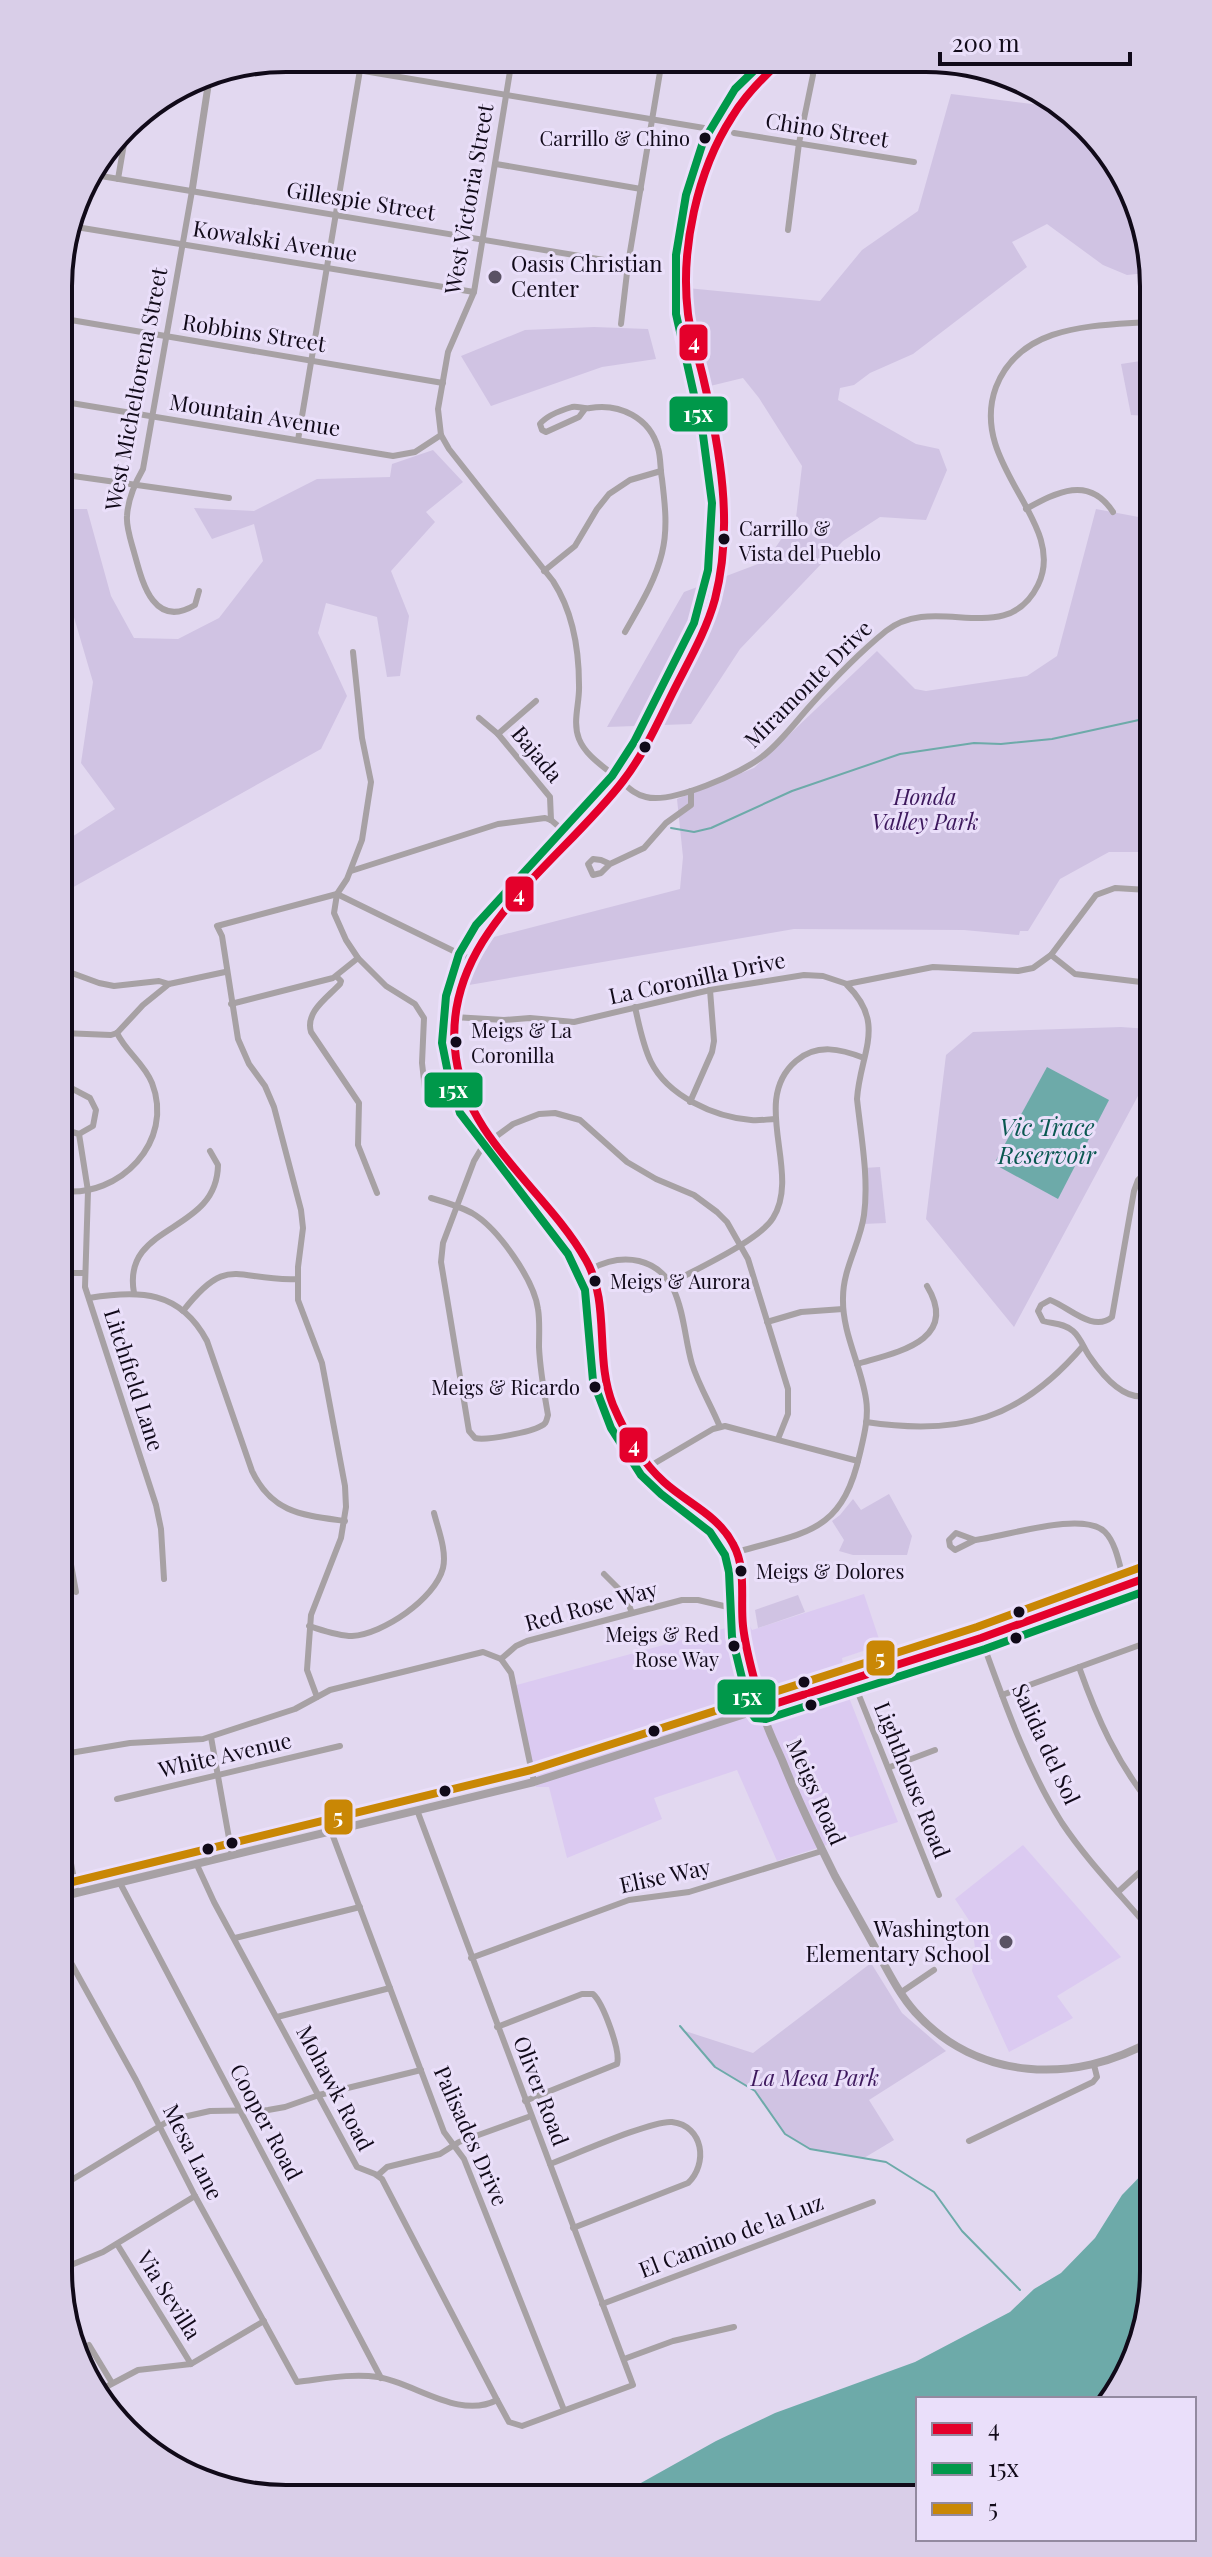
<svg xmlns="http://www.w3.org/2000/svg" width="1212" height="2557" font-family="'Playfair Display',serif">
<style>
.built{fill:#dbcaf1}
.green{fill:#d0c3e3}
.water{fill:#6daaa9}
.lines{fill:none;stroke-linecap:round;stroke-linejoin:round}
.stream{stroke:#6daaa9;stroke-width:2}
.minor{stroke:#a7a1a4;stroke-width:6}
.tertiary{stroke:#a7a1a4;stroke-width:7}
.secondary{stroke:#a7a1a5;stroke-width:8}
.bus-1-casing{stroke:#eadffa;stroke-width:14}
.bus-2-casing{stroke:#eadffa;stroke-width:14}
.bus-3-casing{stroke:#eadffa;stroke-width:14}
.bus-1{stroke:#e4002b;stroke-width:8}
.bus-2{stroke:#00984a;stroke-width:8}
.bus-3{stroke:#c98705;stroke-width:8}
.bus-dot{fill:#110a19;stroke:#eadffa;stroke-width:3}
.poi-dot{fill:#5a5264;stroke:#eadffa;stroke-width:3}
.labels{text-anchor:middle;stroke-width:6;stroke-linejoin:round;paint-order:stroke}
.bus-label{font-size:20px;fill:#110a19;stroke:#eadffa;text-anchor:start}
.street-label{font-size:22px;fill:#110a19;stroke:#eadffa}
.poi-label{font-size:22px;fill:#110a19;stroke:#eadffa;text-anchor:start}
.park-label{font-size:22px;font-style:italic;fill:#3d185d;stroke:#eadffa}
.water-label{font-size:24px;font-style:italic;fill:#0a5851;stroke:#eadffa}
.rim{fill:none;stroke:#110a19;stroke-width:4}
.line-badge{stroke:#eadffa;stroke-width:3}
.badge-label{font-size:22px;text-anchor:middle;font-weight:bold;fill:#fff}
</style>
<rect width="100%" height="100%" fill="#e2d8f0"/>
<g class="built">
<path d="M864,1594L881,1645L842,1658L848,1695L898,1822L777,1861L737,1770L654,1798L662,1819L567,1858L549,1787H536L513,1686L748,1622L752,1630Z"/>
<path d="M1023,1845L1121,1957L1057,1996L1073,2018L1009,2052L972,1971L975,1948L972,1925L955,1899Z"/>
</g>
<g class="green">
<path d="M951,94L1064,108L1077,115L1146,226V273L1127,275L1103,265L1047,224L1012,242L1027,267L913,354L870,373L854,385L840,388L838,400L916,444L939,449L947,470L926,520L880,517L843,541L740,649L691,724L607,727L684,592L766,561L796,518L802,466L759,398L743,378L706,387L687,288L820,301L862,250L918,211Z"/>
<path d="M594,327L648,329L656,359L602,367L491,406L461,356L525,330Z"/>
<path d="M1147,360V416L1131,415L1121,364Z"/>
<path d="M433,450L463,482L426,512L435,522L391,571L409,616L400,676L387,677L377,617L326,603L318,633L347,696L321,749L61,894V844L115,809L81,763L93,682L66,590H60L59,509H87L111,596L134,638L178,639L219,618L263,561L254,524L212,539L194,508L254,511L317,479L390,477L392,464Z"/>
<path d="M1096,509L1144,518L1147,516L1148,852H1109L1060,879L1028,931H1020L1019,935L964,930L794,929L469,985L477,964L494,937L680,889L683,857L677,799L754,768L877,651L915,689L926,691L1027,676L1057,656Z"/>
<path d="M1121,1027L1149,1029V1099L1139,1094L1014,1327L926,1219L946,1055L973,1032Z"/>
<path d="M880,1167L886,1223L863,1224V1168Z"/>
<path d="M889,1494L912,1536L907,1555H853L839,1551L844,1540L832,1521L840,1515L853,1499L861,1510Z"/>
<path d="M798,1595L805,1612L758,1628L755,1610Z"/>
<path d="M871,1963L902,2013L946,2051L869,2100L894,2140L864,2158L810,2149L785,2134L755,2091L715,2067L682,2030L753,2053Z"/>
</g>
<g class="water">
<path d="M1047,1067L1109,1100L1058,1199L994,1164Z"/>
<path d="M1153,2163V2287L1111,2399H918V2491L623,2493L716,2441L775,2413L915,2362L1010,2312L1034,2289L1061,2273L1095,2238L1122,2195Z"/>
</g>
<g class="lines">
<g class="stream">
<path d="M671,828L694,832L711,828L792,791L900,754L974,743L1001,744L1052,739L1148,718"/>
<path d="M680,2026L715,2067L755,2091L785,2134L810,2149L886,2162L934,2192L962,2231L1020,2290"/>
</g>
<g class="minor">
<path d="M286,58L722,131"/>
<path d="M512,59L474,292L448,352L438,409L441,435L449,449L553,581C573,612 579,648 579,685C580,703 572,721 579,739C586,756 603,766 616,777C626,785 633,794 646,797C672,804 742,773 763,756C780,743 794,724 809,707C832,681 859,653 886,631C935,592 1006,650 1038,585C1069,522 967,465 996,387C1020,325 1091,326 1146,322"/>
<path d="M755,61L764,63L771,70"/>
<path d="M734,133L914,162"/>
<path d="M496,164L641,189"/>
<path d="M89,174L628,264"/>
<path d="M118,179L127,126"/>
<path d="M192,191L143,469C135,483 128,499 127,516C126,527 131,541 134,552C142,581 153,630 195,605L199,591"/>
<path d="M70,226L474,292"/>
<path d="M788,230L799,143L813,75L811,61"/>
<path d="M59,318L443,383"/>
<path d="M621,324L628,264L662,60"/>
<path d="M59,401L393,456L415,452L441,435"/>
<path d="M585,409L579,417L546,432L542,430L540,424C546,416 562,410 572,407C578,406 584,409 590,408C620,403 650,418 658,448C661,458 660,469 662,479C665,504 668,529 662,553C655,582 639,607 625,632"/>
<path d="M298,440L362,58"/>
<path d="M59,474L229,498"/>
<path d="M1026,509C1057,492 1089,475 1113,512"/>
<path d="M544,571L575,546L597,509L609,494L630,480L661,471"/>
<path d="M353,652L362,738L371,782L362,840L347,879L337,894L334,913L346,940L358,958L386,986L415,1004L424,1018L422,1063L425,1089"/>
<path d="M479,718L498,734L550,797L551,820"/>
<path d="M498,734L536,701"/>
<path d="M551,820L572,838"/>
<path d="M610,864L601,873L593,875L588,864L593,859L601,860L610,864L644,848L666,823L691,805V791"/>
<path d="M351,871L498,824L545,818L551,820"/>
<path d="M1051,955L1075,974L1149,983"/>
<path d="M61,969L99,983L114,986L159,981L169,984L225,972"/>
<path d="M337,977L341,981L340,984C327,998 305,1012 311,1032L359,1103L358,1145L377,1193"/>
<path d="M231,1004L333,978L358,958"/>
<path d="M635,1007C639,1025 643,1046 651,1062C668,1096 714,1117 751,1120C760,1121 768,1119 776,1119"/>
<path d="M454,1017L504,1020L530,1018L574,1022L710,990L804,975L823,976L847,984L933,967L1018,971L1033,968L1051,955L1096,895L1115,888L1148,890"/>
<path d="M62,1033L111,1035L117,1033"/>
<path d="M117,1033L143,1005L169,984"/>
<path d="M71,1088L90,1098L96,1110L93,1126L79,1134"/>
<path d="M61,1096L71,1088L63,1033"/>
<path d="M690,1102L712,1052L714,1041L710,990"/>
<path d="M62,1129L79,1134L88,1191L85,1287L156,1505L161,1529L164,1579"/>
<path d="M1149,1169L1138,1180L1134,1191L1112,1317C1093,1333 1069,1307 1050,1300L1041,1305L1038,1311L1043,1321C1053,1324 1064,1323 1073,1331C1081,1338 1084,1349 1090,1357C1103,1376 1126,1403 1150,1395"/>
<path d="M62,1191C119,1198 175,1142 152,1083C144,1063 126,1052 117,1033"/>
<path d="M431,1198C445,1202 459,1206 472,1213C498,1228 534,1280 538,1309C540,1321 539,1334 539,1347C540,1370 544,1392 548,1415C546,1421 547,1423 541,1426C531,1432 486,1441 475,1438L469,1431L441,1262L443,1243L474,1161L483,1146L513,1124L539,1114L555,1113L580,1120L627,1162L656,1179L694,1195L717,1212L727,1222L748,1259L788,1389V1414L778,1439"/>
<path d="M62,1266L71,1273H85"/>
<path d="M591,1269C606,1261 622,1257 639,1261C685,1272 681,1327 692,1364C699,1386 711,1405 720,1427"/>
<path d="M671,1283C696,1269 759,1241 773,1218C802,1172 749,1101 796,1061C817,1043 841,1049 864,1058"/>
<path d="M134,1293C121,1222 217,1235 218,1165L210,1151"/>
<path d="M89,1298C139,1290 180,1290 207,1341L252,1471C272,1513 302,1515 345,1521"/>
<path d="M183,1311C229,1252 236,1282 298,1279"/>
<path d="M767,1322L801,1312L843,1309"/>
<path d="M857,1364C893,1353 961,1342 927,1286"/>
<path d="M866,1422C960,1436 1020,1420 1083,1346"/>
<path d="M650,1466L713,1429L725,1426L858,1461"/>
<path d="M63,1521L76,1592"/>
<path d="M956,1533L975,1540L955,1550L950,1546L949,1540Z"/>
<path d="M975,1540C1004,1537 1083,1510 1105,1532C1117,1544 1120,1569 1125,1585"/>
<path d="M737,1552C806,1532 842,1534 860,1453C864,1436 869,1417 866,1399C861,1365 842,1333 843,1298C843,1268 860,1244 864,1215C869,1178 861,1136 857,1099C860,1053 887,1024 847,985"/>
<path d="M604,1574L625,1595L632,1613"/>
<path d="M309,1626C322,1630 338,1636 352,1636C383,1634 435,1599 443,1568C447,1551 438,1529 434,1513"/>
<path d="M981,1638C1004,1701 1026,1766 1062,1823C1088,1862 1122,1896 1152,1932"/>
<path d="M501,1659L516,1646L527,1641L682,1600H698L741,1610"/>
<path d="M1079,1667C1097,1718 1117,1763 1152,1806"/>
<path d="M852,1678L939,1895"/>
<path d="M1002,1695L1151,1641"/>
<path d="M317,1697L307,1670L311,1615L341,1538L346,1507L345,1486L322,1363L298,1300V1267L303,1228L301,1210L274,1107L265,1086L249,1064L238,1039L222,936L217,926L337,894L470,959"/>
<path d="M211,1737L232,1855"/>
<path d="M64,1754L130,1743L203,1739L295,1709L330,1690L483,1652L501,1659L511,1673L534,1782"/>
<path d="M890,1767L935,1750"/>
<path d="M117,1799L340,1746"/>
<path d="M331,1831L444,2132L464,2159L564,2410"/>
<path d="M197,1865L214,1902L357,2167L375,2174L382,2179L497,2400L509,2422L522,2426L633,2385L417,1810"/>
<path d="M120,1883L381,2378"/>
<path d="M1118,1892L1152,1861"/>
<path d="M235,1938L360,1907"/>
<path d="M65,1952L136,2080L195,2196L297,2382C323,2379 351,2373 378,2377C415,2383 459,2420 497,2400"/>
<path d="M471,1958L629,1900L689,1892L822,1851"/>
<path d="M900,1993L934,1970"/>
<path d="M277,2017L390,1988"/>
<path d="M497,2027L582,1994H593C603,2003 621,2051 617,2064L525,2101"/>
<path d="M969,2141L1093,2082L1097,2077L1094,2065"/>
<path d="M550,2164C574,2155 652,2120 672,2122C704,2126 708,2164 688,2183L573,2228"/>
<path d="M378,2175L387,2167L440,2154L459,2142L531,2116"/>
<path d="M65,2184L170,2120L210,2111L268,2110L285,2107L319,2095L421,2070"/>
<path d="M117,2244L191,2364"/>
<path d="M66,2267L103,2252L195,2196"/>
<path d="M602,2304L873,2202"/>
<path d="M89,2345L112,2383"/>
<path d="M624,2359L673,2341L734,2327"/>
<path d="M102,2389L138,2370L191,2364L264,2321"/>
</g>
<g class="tertiary">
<path d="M192,191L210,73"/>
<path d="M64,1829L76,1893"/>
</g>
<g class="secondary">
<path d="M781,61C728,103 704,162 693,227C688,256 685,283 688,311C691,336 699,358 704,382C723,462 737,547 706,626C698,647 686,666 676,686C660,718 644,751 623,781C564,863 452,923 454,1036C454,1063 463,1093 477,1116L578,1247C619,1306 587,1356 618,1415C631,1439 646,1466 667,1484C691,1505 723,1517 736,1549C746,1572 740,1597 742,1621C745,1653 756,1685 764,1716C768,1731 776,1746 782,1760C798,1800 816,1838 835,1876C850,1903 865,1929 879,1955C890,1975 900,1995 915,2012C977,2081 1075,2085 1153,2040"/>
<path d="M64,1896L534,1782L981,1638L1151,1576"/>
</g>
<defs>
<g id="bus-1">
<path d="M762,1708C755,1681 746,1654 743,1626C740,1599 747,1569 733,1544C718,1515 687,1503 664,1482C642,1462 625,1433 613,1405C594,1358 611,1304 586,1260C547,1191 468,1141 456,1058C438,937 559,865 623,781C644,754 658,722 673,692C688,662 706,632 715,599C734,525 720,449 703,377C698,356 691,335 688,314C680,250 697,171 732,117C745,95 762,78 781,61"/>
<path d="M762,1708L981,1638L1151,1576"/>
</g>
<path id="bus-2" d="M764,61L735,89L703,142L686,195L676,255V314L703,435L712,503L708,570L694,623L634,742L612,776L476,925L459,954L446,996L442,1043L448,1073L460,1113L568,1254L585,1290L593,1381L611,1428L641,1475L661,1494L710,1532L725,1555L729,1572L732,1637L750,1711L755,1718L766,1719L985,1649L1151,1589"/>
<path id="bus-3" d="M64,1884L531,1770L977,1627L1147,1565"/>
</defs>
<use href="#bus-1" class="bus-1-casing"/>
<use href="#bus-2" class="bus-2-casing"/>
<use href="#bus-3" class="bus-3-casing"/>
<use href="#bus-1" class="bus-1"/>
<use href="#bus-2" class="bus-2"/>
<use href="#bus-3" class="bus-3"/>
</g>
<g class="bus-dot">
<circle cx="705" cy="138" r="7"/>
<circle cx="724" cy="539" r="7"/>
<circle cx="645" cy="747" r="7"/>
<circle cx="456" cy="1042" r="7"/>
<circle cx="595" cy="1281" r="7"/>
<circle cx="595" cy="1387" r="7"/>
<circle cx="741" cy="1571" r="7"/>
<circle cx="1019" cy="1612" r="7"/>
<circle cx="1016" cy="1638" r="7"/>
<circle cx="734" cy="1646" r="7"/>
<circle cx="804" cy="1682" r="7"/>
<circle cx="811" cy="1705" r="7"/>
<circle cx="654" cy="1731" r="7"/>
<circle cx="445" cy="1791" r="7"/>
<circle cx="232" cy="1843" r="7"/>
<circle cx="208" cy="1849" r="7"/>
</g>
<g class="poi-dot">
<circle cx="495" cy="277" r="8"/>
<circle cx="1006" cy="1942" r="8"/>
</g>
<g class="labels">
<g class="bus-label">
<text x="690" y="146" text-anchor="end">Carrillo &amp; Chino</text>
<text x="739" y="536">Carrillo &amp;<tspan x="739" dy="25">Vista del Pueblo</tspan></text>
<text x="471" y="1038">Meigs &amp; La<tspan x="471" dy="25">Coronilla</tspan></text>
<text x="610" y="1289">Meigs &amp; Aurora</text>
<text x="580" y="1395" text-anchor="end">Meigs &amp; Ricardo</text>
<text x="756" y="1579">Meigs &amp; Dolores</text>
<text x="719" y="1642" text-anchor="end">Meigs &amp; Red<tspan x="719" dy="25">Rose Way</tspan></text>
</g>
<g class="street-label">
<text transform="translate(827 130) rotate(9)" y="8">Chino Street</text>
<text transform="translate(469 199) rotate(-80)" y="8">West Victoria Street</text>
<text transform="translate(361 201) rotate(9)" y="8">Gillespie Street</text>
<text transform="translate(275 241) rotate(9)" y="8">Kowalski Avenue</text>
<text transform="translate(254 333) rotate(9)" y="8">Robbins Street</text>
<text transform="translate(136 389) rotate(-79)" y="8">West Micheltorena Street</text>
<text transform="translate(255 415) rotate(9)" y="8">Mountain Avenue</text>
<text transform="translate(808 684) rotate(-45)" y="8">Miramonte Drive</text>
<text transform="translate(537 754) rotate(50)" y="8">Bajada</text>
<text transform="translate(697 978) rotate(-12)" y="8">La Coronilla Drive</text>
<text transform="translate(134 1380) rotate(72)" y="8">Litchfield Lane</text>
<text transform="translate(591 1606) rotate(-15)" y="8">Red Rose Way</text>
<text transform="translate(1046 1744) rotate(65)" y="8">Salida del Sol</text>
<text transform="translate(225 1755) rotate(-13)" y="8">White Avenue</text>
<text transform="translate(912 1780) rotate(68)" y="8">Lighthouse Road</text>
<text transform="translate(816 1792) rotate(66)" y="8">Meigs Road</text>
<text transform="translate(665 1876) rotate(-12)" y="8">Elise Way</text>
<text transform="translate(335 2088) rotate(62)" y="8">Mohawk Road</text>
<text transform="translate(541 2091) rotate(69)" y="8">Oliver Road</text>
<text transform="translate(266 2122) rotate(62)" y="8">Cooper Road</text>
<text transform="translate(471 2136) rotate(66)" y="8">Palisades Drive</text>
<text transform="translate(193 2152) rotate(63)" y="8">Mesa Lane</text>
<text transform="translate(731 2236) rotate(-21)" y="8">El Camino de la Luz</text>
<text transform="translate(169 2295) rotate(58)" y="8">Via Sevilla</text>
</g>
<g class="poi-label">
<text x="511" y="272">Oasis Christian<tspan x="511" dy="25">Center</tspan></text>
<text x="990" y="1937" text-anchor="end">Washington<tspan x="990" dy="25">Elementary School</tspan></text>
</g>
<g class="park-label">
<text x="925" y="805">Honda<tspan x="925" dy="25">Valley Park</tspan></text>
<text x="815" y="2086">La Mesa Park</text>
</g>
<g class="water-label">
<text x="1047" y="1136">Vic Trace<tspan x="1047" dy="28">Reservoir</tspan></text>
</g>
</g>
<path d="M0 0H1212V2557H0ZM286 72H926A214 214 0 0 1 1140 286V2271A214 214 0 0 1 926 2485H286A214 214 0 0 1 72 2271V286A214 214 0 0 1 286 72Z" fill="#d9cee8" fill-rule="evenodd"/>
<path class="rim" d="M286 72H926A214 214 0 0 1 1140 286V2271A214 214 0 0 1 926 2485H286A214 214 0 0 1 72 2271V286A214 214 0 0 1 286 72Z"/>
<g class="line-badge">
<rect x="678" y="323" width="31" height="39" rx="8" fill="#e4002b"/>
<rect x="668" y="395" width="61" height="38" rx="8" fill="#00984a"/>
<rect x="504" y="875" width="31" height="38" rx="8" fill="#e4002b"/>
<rect x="423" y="1071" width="61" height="38" rx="8" fill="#00984a"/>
<rect x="618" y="1426" width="31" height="38" rx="8" fill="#e4002b"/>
<rect x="865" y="1639" width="31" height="38" rx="8" fill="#c98705"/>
<rect x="716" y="1678" width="61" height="38" rx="8" fill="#00984a"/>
<rect x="323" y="1798" width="31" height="38" rx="8" fill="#c98705"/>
</g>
<g class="badge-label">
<text x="694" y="350">4</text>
<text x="698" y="422">15x</text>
<text x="519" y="902">4</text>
<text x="453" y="1098">15x</text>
<text x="634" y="1453">4</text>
<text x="880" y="1666">5</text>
<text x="747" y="1705">15x</text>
<text x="338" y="1825">5</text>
</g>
<rect x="916" y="2397" width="280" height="144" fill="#eadffa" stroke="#938aa0" stroke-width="2"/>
<rect x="932" y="2423" width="40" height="12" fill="#e4002b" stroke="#938aa0" stroke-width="2"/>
<text x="988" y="2437" font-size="24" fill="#110a19">4</text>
<rect x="932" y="2463" width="40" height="12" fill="#00984a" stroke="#938aa0" stroke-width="2"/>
<text x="988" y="2477" font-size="24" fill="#110a19">15x</text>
<rect x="932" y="2503" width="40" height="12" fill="#c98705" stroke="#938aa0" stroke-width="2"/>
<text x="988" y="2517" font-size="24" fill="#110a19">5</text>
<path d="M940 52v12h190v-12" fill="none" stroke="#110a19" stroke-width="4"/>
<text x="952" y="52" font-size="24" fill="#110a19" stroke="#eadffa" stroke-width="6" paint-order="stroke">200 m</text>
</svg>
